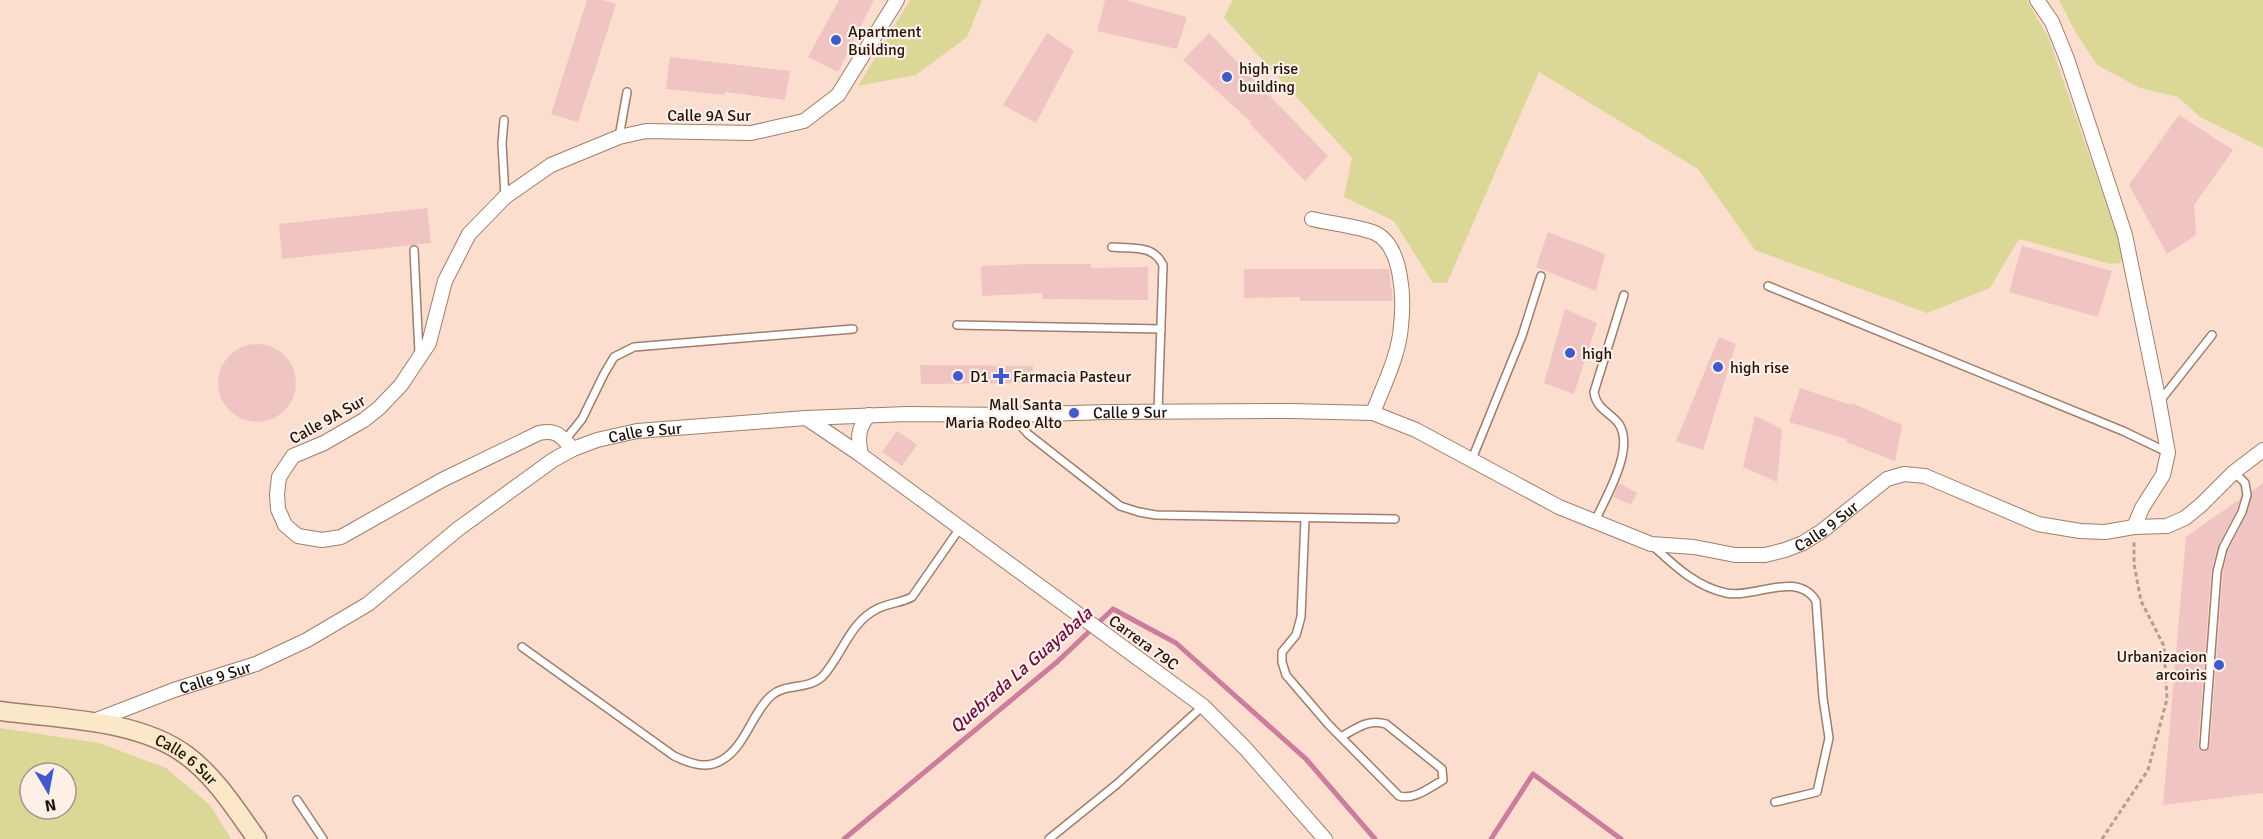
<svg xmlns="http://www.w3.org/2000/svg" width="2263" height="839" font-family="Signika,sans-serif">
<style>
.green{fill:#dbd897;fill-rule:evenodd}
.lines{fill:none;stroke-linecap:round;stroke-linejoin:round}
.stream{stroke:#cc7d9e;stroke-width:5}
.building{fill:#efc4c2}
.lane-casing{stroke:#9e7e6c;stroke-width:10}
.street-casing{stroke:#9e7e6c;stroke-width:16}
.secondary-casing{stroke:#9e7e6c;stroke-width:21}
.path{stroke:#b59d90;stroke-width:3;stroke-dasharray:4.5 3;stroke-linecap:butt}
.lane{stroke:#fff;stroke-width:7}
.street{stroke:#fff;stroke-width:14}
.secondary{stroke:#fbe8c9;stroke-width:18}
.poi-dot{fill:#405acc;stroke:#feefe7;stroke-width:2}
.labels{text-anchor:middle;stroke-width:4.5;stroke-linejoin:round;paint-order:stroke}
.poi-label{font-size:16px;fill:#20140d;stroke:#feefe7;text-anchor:start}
.street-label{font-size:16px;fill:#20140d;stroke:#feefe7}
.water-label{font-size:18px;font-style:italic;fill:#6c0b41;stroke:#feefe7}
</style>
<rect width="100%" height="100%" fill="#fcdecf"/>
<g class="green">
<path d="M910,0H982L967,37L916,75L858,86Z"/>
<path d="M1232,0H2027L2049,39L2123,253L2121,263L2110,264L2019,239L1990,288L1927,313L1755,250L1698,169L1539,72L1447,283H1433L1394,221L1344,197L1352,158L1224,18Z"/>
<path d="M2059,0H2263V148L2200,117L2178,97L2140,88L2097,65L2076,33Z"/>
<path d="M0,728L99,743L166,768L210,805L231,839H0ZM30,773H66V809H30Z"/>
</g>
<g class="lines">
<g class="stream">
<path d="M844,839L1057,662L1113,609L1176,643L1306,759L1375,839"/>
<path d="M1491,839L1533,774L1621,839"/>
</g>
</g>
<g class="building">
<path d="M587,0H603L616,4L578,122L551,114Z"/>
<path d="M839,0H874L838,72L808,57Z"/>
<path d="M1105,0H1125L1187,17L1177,49L1097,31Z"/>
<path d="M1047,33L1074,51L1036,123L1003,105Z"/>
<path d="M1209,33L1328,156L1305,181L1249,123L1251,122L1183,60Z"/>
<path d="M670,57L790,71L785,100L725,92V95L666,89Z"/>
<path d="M2179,115L2233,150L2194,205L2196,235L2167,254L2129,185Z"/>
<path d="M427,208L431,243L282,259L279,224Z"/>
<path d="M1548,232L1605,254L1596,291L1536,267Z"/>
<path d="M2022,246L2112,271L2098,317L2009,292Z"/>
<path d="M1028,264H1091V268L1148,267V300L1042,299V293L982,296L981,266Z"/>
<path d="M1244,269H1389L1393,301H1300V297L1244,298Z"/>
<path d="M1565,309L1597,323L1574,394L1544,383Z"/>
<path d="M1719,337L1736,344L1703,450L1676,441Z"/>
<circle cx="257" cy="383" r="39"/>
<path d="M920,365L1033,366L1032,383L921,384Z"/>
<path d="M1800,388L1851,405L1852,403L1902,425L1895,461L1846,442L1847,439L1789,422Z"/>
<path d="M1755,416L1782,429L1777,482L1743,467Z"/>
<path d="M897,431L917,445L902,466L882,452Z"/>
<path d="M1619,483L1637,493L1631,505L1613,497Z"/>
<path d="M2263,483V793L2163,805L2186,537L2240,499L2237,510L2218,546L2211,572L2198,746L2200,750L2204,752L2210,746L2223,573L2228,550L2247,514L2252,491Z"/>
</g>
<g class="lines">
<defs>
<g id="lane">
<path d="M504,120L502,143L505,197"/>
<path d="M619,137L627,92"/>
<path d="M1112,247C1132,249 1153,244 1163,265L1158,412"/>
<path d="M414,250L419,353"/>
<path d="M1768,286L2123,431L2167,452"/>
<path d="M957,325L1161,329"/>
<path d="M2160,401L2212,335"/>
<path d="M1012,416L1028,434L1120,506L1139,512L1156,515L1395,519"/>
<path d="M565,440L582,419L604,374L614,357L634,347L853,329"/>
<path d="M1472,459L1522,336L1541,276"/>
<path d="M1305,519L1301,617L1296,635L1282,652V662L1286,675L1328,724L1399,796C1415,800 1429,788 1443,780L1442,769L1386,724C1367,719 1357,728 1341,737"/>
<path d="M1595,521C1606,497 1635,449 1619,424C1610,412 1596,409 1594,392L1624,295"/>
<path d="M1653,546C1674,565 1696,587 1726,593C1754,599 1797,570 1816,601L1823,698L1829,738L1817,792L1775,802"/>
<path d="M522,647L674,756C689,763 706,770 722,760C746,746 752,712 772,695C786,683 809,690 823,676C842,655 850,622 877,609C888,603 901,603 912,597L960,528"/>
<path d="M2204,746L2217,572L2223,548L2242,512L2247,495L2245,483L2234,472"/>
<path d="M297,800L323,839"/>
<path d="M1049,839L1117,784L1203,706"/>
</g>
<g id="street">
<path d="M2037,0L2052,22L2067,59L2125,235L2159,402L2168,453L2163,475L2142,508L2134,527"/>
<path d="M1312,219C1328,223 1362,227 1375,233C1403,246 1404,300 1401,326C1399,356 1383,386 1373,413"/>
<path d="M806,418L861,455L1203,706L1245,748L1325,839"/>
<path d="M573,449C561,437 558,429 539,433L442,480L341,537L322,540L298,536L285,525L278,509L277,494L279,477L293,456L324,443L364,420L379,408L401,385L429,343L445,281L469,234L505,197L551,165L619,137L646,131L751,133L804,121L838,95L897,0"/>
<path d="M861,455C858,439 857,428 869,415"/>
<path id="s1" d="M91,722L174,690L256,664L307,640L368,604L458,529L553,460L573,449L597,440L637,431L806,418L907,414L1012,415L1106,412L1291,411L1373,413L1416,430L1559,507L1651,544L1694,547L1735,555H1765L1785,550L1803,543L1822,531L1887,479L1904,474L1925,476L2038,524L2080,531L2105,532L2134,527L2167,526L2185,518L2201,505L2234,472L2263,450"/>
</g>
<g id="secondary">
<path id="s2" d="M0,711C58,719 138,719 186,755C215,776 236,810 257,839"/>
</g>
</defs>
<use href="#lane" class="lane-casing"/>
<use href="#street" class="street-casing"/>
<use href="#secondary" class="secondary-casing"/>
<path class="path" d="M2102,839L2148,770L2167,699L2164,646L2141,601L2134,564V541"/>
<use href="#lane" class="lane"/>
<use href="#street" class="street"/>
<use href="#secondary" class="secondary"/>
</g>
<g class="poi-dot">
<circle cx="836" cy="40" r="6"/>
<circle cx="1227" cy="77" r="6"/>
<circle cx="1570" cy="353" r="6"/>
<circle cx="1718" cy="367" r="6"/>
<circle cx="958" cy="376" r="6"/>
<path d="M998 367h6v6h6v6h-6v6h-6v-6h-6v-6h6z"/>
<circle cx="1074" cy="413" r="6"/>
<circle cx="2219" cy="665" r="6"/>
</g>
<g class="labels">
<g class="poi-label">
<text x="848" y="37">Apartment<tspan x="848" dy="18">Building</tspan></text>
<text x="1239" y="74">high rise<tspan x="1239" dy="18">building</tspan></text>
<text x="1582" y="359">high</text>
<text x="1730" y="373">high rise</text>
<text x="970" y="382">D1</text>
<text x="1013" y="382">Farmacia Pasteur</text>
<text x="1062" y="410" text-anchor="end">Mall Santa<tspan x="1062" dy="18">Maria Rodeo Alto</tspan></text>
<text x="2207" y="662" text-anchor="end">Urbanizacion<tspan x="2207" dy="18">arcoiris</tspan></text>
</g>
<g class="street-label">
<text x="709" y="121">Calle 9A Sur</text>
<text dy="6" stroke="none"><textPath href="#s1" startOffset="1120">Calle 9 Sur</textPath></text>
<text transform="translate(327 419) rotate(-29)" y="6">Calle 9A Sur</text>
<text dy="6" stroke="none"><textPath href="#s1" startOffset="634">Calle 9 Sur</textPath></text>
<text dy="6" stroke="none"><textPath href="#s1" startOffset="1854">Calle 9 Sur</textPath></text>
<text transform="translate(1144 642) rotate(36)" y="6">Carrera 79C</text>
<text dy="6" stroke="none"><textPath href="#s1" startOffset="132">Calle 9 Sur</textPath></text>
<text dy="6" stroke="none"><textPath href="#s2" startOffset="196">Calle 6 Sur</textPath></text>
</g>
<g class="water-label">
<text transform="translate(1021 670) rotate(-41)" y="6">Quebrada La Guayabala</text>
</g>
</g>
<g transform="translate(48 791) rotate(170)"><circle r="28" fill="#feefe7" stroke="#a59790" stroke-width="1.5"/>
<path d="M0-4.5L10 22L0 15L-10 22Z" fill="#405acc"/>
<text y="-9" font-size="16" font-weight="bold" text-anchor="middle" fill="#20140d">N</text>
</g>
</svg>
